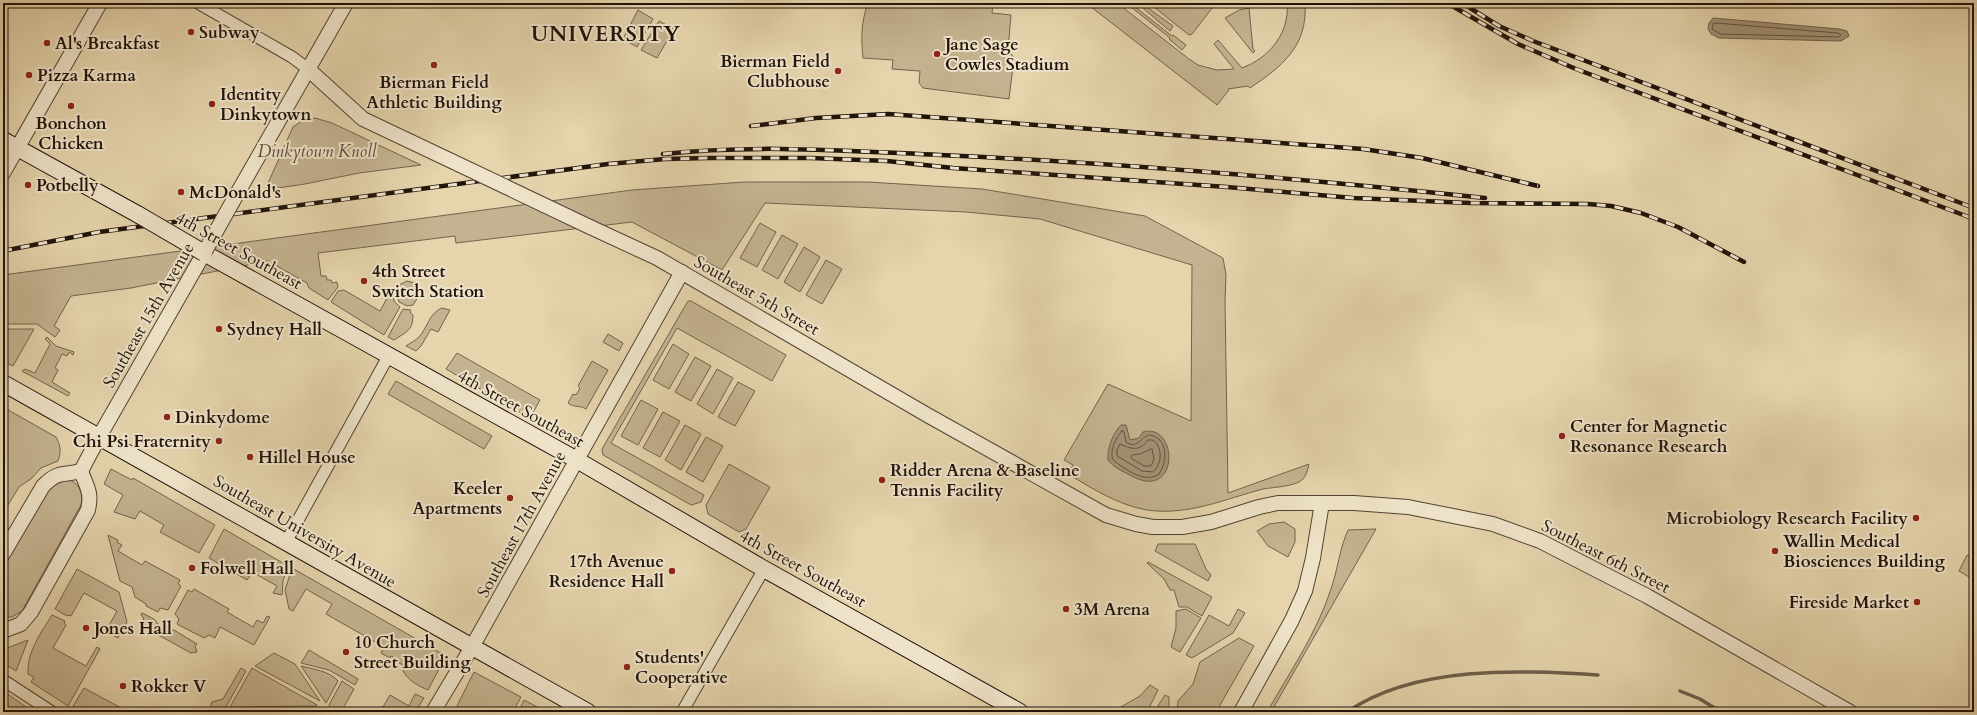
<svg xmlns="http://www.w3.org/2000/svg" width="1977" height="715" font-family="Cardo,serif">
<style>
.green{fill:#c4b390;stroke:#72634d}
.water{fill:#a29275;stroke:#6e5f4a}
.lines{fill:none;stroke-linecap:round;stroke-linejoin:round}
.shore{stroke:#615240;stroke-width:1}
.stream{stroke:#6e5f4a;stroke-width:3.5}
.minor-casing{stroke:#514332;stroke-width:13}
.tertiary-casing{stroke:#514332;stroke-width:16}
.secondary-casing{stroke:#20130a;stroke-width:18}
.minor{stroke:#eee3c9;stroke-width:11}
.tertiary{stroke:#eee3c9;stroke-width:14}
.secondary{stroke:#eee3c9;stroke-width:16}
.rail-casing{stroke:#20130a;stroke-width:4.5}
.rail{stroke:#eee3c9;stroke-width:3;stroke-dasharray:9;stroke-linecap:butt}
.tertiary-bridge-casing{stroke:#514332;stroke-width:16;stroke-linecap:butt}
.secondary-bridge-casing{stroke:#20130a;stroke-width:18;stroke-linecap:butt}
.tertiary-bridge{stroke:#eee3c9;stroke-width:14}
.secondary-bridge{stroke:#eee3c9;stroke-width:16}
.poi-dot{fill:#8f2418;stroke:#eee3c9;stroke-width:1.5}
.labels{text-anchor:middle;stroke-width:4;stroke-linejoin:round;paint-order:stroke}
.poi-label{font-size:17px;font-weight:bold;fill:#20130a;stroke:#eee3c9;text-anchor:start}
.park-label{font-size:17px;font-style:italic;fill:#594b39;stroke:#eee3c9}
.street-label{font-size:17px;fill:#20130a;stroke:#eee3c9}
.district-label{font-size:21px;font-weight:bold;letter-spacing:1px;fill:#20130a;stroke:#eee3c9}
</style>
<rect width="100%" height="100%" fill="#e5d4ac"/>
<filter id="stains"><feTurbulence type="fractalNoise" baseFrequency=".005" numOctaves="4"/><feColorMatrix values="0 0 0 0 .2 0 0 0 0 .09 0 0 0 0 .02 0 0 0 .5 -.17"/></filter>
<radialGradient id="worn" r=".72"><stop offset=".6" stop-color="#630" stop-opacity="0"/><stop offset="1" stop-color="#630" stop-opacity=".3"/></radialGradient>
<g class="green">
<path d="M868,3H993L992,13L1011,15L1008,50L1014,58L1009,99L923,88L919,83L920,71L892,69L893,60L863,58C861,38 861,22 868,3Z"/>
<path d="M1086,3H1117L1189,59L1198,65L1217,70L1234,69L1214,44L1218,40L1242,68C1269,58 1290,33 1287,3H1305C1308,47 1281,67 1250,88L1248,86L1228,89L1229,90L1217,105Z"/>
<path d="M1126,3H1130L1172,36L1173,35L1186,45L1182,50L1169,39L1170,38Z"/>
<path d="M1137,3H1141L1173,26L1170,31Z"/>
<path d="M1149,3H1216L1192,34L1189,35Z"/>
<path d="M1249,8L1253,49L1255,51L1253,53L1225,18L1239,10Z"/>
<path d="M638,10L653,19L637,47L623,39Z"/>
<path d="M659,21L674,29L657,58L641,50Z"/>
<path d="M315,118L332,123L421,165L359,173L305,184L265,190L293,127L302,121Z"/>
<path d="M744,182H868L982,189L1145,216L1223,258L1226,275L1225,300L1228,493L1309,464C1307,472 1306,478 1299,482C1288,487 1275,487 1263,489C1225,499 1188,516 1147,510C1118,505 1093,489 1068,474L1073,465L1064,460L1108,384L1191,421L1192,265L1040,219L966,212L765,203L722,270L632,222L456,243L455,236L318,253L321,276H326L327,280H331L332,283L337,282L338,287L328,300L309,288L307,283L268,261L131,288L71,296L54,326L60,330L55,337L37,324H3V275L632,190Z"/>
<path d="M760,223L776,232L757,267L740,258Z"/>
<path d="M782,235L798,244L778,279L762,270Z"/>
<path d="M804,247L820,257L800,292L784,282Z"/>
<path d="M826,260L842,269L822,304L806,295Z"/>
<path d="M407,281L415,283L422,291L413,305L407,306L399,302L396,293L399,285Z"/>
<path d="M393,287L394,301L400,307L384,335L331,302L338,291L344,290L380,311Z"/>
<path d="M688,301H691L786,355L772,381L677,328L611,443L704,495L701,502L691,505L603,455L602,449Z"/>
<path d="M442,308L450,310L438,332L431,329L421,346L416,351L406,346C410,343 415,341 419,337C428,327 429,313 442,308Z"/>
<path d="M403,309L411,310L410,312L413,315C413,331 406,332 394,340L388,337Z"/>
<path d="M3,329H34L13,366L3,361Z"/>
<path d="M608,334L623,343L619,351L603,342Z"/>
<path d="M47,337L56,346L74,352L73,355L69,352L67,356L62,354L55,368L58,370L52,382L70,393L68,396L22,371L25,369L35,373L50,344L45,339Z"/>
<path d="M673,344L689,354L669,389L653,380Z"/>
<path d="M457,353L540,400L530,418L446,369Z"/>
<path d="M695,357L711,366L691,401L675,392Z"/>
<path d="M592,361L608,370L586,409C580,405 574,408 568,403L573,394L576,395L580,388L578,386Z"/>
<path d="M717,369L733,378L713,414L697,404Z"/>
<path d="M396,381L492,436L484,449L388,394Z"/>
<path d="M738,382L755,391L735,426L718,417Z"/>
<path d="M641,400L658,409L638,445L621,436Z"/>
<path d="M3,407L56,437C61,446 61,452 58,461L41,468L32,478L19,487L3,513Z"/>
<path d="M663,412L680,421L660,457L643,448Z"/>
<path d="M685,425L701,434L681,470L665,460Z"/>
<path d="M706,437L723,446L703,482L686,472Z"/>
<path d="M729,464L770,487L746,529L739,532L708,514L706,505Z"/>
<path d="M111,469L132,480L133,478L215,525L199,553L160,532L164,525L140,511L135,519L114,512L123,495L104,484Z"/>
<path d="M67,479C79,482 84,494 81,505L22,611L12,617H3V568L48,488L51,485Z"/>
<path d="M1284,522L1295,529V542L1288,557L1268,546L1257,531L1269,524Z"/>
<path d="M224,529L288,566L283,581L282,595L273,593L277,586L252,572L247,580L209,558Z"/>
<path d="M1376,529L1271,712H1267C1290,672 1318,631 1332,586C1338,567 1340,548 1348,530Z"/>
<path d="M108,535L118,540L117,542L122,545L118,551L142,565L145,561L180,580L178,584L181,586L168,610L160,608L158,612L146,606V604L135,597L132,587L120,581Z"/>
<path d="M1158,544H1195L1206,569L1211,575L1208,581L1155,551Z"/>
<path d="M1967,555L1974,559V580L1959,571Z"/>
<path d="M1148,562L1212,597L1202,616L1187,607H1179L1174,590H1170L1164,579L1147,563Z"/>
<path d="M292,568L446,656L428,690C418,686 408,680 403,671L406,667L396,661L397,659L391,656L390,658L381,653L384,647L326,614L332,604L306,589L293,611L289,609L285,590Z"/>
<path d="M77,569L119,592L127,622L118,638L106,631L117,611L84,593L71,616L68,615L67,616L55,609Z"/>
<path d="M194,589L229,609L227,612L253,627L257,620L263,623L267,616L270,617L254,645L220,627L215,638L209,635L204,638L177,624L179,619L175,614L188,590L192,592Z"/>
<path d="M1186,609L1201,618L1180,652L1171,647L1176,628V611Z"/>
<path d="M1238,609L1245,613L1233,633L1192,658L1186,655L1209,615L1229,626Z"/>
<path d="M142,613L154,619L162,629L174,630L197,644L195,646L197,652L191,653L142,626L144,624L143,617L141,615Z"/>
<path d="M52,615L65,621L64,623L66,625L53,648L86,666L97,647L100,649L68,706L31,682L34,677L28,674C27,651 41,633 52,615Z"/>
<path d="M1239,638L1254,646L1216,712H1177L1178,701L1193,684L1200,662Z"/>
<path d="M28,640L16,671L3,663L7,648Z"/>
<path d="M309,650L358,679L355,685L329,670L301,663Z"/>
<path d="M274,653L295,664L320,701L255,666Z"/>
<path d="M301,666C312,669 330,671 338,681L326,703Z"/>
<path d="M241,668L246,671L226,707L210,708L212,702L223,699Z"/>
<path d="M252,668L317,705V706L230,707Z"/>
<path d="M474,672L521,697L513,712H454Z"/>
<path d="M342,681L354,689L341,712L330,708L329,705Z"/>
<path d="M1150,685L1158,690L1147,712H1118L1120,711L1119,708L1140,696Z"/>
<path d="M84,688L129,712H79L72,708Z"/>
<path d="M3,692L6,693L33,712H3Z"/>
<path d="M415,694L424,698L415,712H380L390,695L409,706Z"/>
<path d="M1165,695L1169,697V712H1154Z"/>
<path d="M524,700L547,712H518Z"/>
<path d="M1507,708L1575,709L1606,712H1452Z"/>
<path d="M320,709L321,710L320,712H221Z"/>
</g>
<g class="water">
<path d="M1713,18L1839,29L1847,31L1849,36L1841,41L1719,38L1711,34L1708,29L1709,23Z"/>
<path d="M1121,425H1126L1130,440L1139,438L1143,432C1179,422 1180,504 1130,475C1122,471 1113,467 1108,460C1107,448 1113,433 1121,425Z"/>
</g>
<g class="lines">
<g class="shore">
<path d="M1716,23L1838,33L1841,35L1839,37L1720,34L1712,29L1713,24Z"/>
<path d="M1122,431L1124,432L1126,442C1137,450 1141,437 1149,435C1168,437 1168,461 1159,474C1144,484 1126,469 1114,461C1108,453 1116,437 1122,431Z"/>
<path d="M1148,440H1153C1163,447 1162,465 1153,472L1142,471L1117,456V450L1120,444C1131,449 1140,452 1148,440Z"/>
<path d="M1152,449L1154,459L1151,466H1144L1131,458L1132,455L1140,454Z"/>
</g>
<g class="stream">
<path d="M1680,691L1700,699L1721,712"/>
<path d="M1347,712C1415,665 1519,670 1598,675"/>
</g>
<defs>
<g id="minor">
<path d="M198,3L292,57L308,69"/>
<path d="M286,542L389,355"/>
<path d="M3,680L52,712"/>
<path d="M682,712L764,569"/>
</g>
<g id="tertiary">
<path d="M308,69L363,119L460,165"/>
<path d="M3,173L100,3"/>
<path d="M233,201L346,3"/>
<path d="M590,227L657,258L929,416L1106,515L1136,524L1153,527H1182L1211,522L1259,507L1278,503H1354L1408,507L1493,524L1540,541L1647,596L1850,712"/>
<path d="M3,554L43,486C59,470 62,476 81,471L99,437L204,253"/>
<path d="M3,631L21,624L31,612L88,510C92,492 87,488 81,471"/>
<path d="M433,712L472,647L682,272"/>
<path d="M1241,712L1292,620L1305,591L1313,558L1322,503"/>
</g>
<g id="secondary">
<path d="M3,140L139,215"/>
<path d="M204,253L577,460L764,569L1020,712"/>
<path d="M3,383L588,712"/>
</g>
</defs>
<use href="#minor" class="minor-casing"/>
<use href="#tertiary" class="tertiary-casing"/>
<use href="#secondary" class="secondary-casing"/>
<use href="#minor" class="minor"/>
<use href="#tertiary" class="tertiary"/>
<use href="#secondary" class="secondary"/>
<defs>
<g id="rail">
<path d="M1447,3L1518,44L1576,69L1974,219"/>
<path d="M1462,3L1499,26L1533,41L1974,208"/>
<path d="M751,126L816,118L888,114L1363,149L1422,158L1538,186"/>
<path d="M663,154C755,144 848,151 940,155C1122,163 1303,179 1485,198"/>
<path d="M3,251L99,232L608,164L665,159L708,158H811L887,161L953,168L1227,187L1353,198L1470,203L1588,204L1611,206L1641,213L1678,227L1744,262"/>
</g>
</defs>
<use href="#rail" class="rail-casing"/>
<use href="#rail" class="rail"/>
<defs>
<g id="tertiary-bridge">
<path d="M460,165L590,227"/>
<path d="M204,253L233,201"/>
</g>
<path id="secondary-bridge" d="M139,215L204,253"/>
</defs>
<use href="#tertiary-bridge" class="tertiary-bridge-casing"/>
<use href="#secondary-bridge" class="secondary-bridge-casing"/>
<use href="#tertiary-bridge" class="tertiary-bridge"/>
<use href="#secondary-bridge" class="secondary-bridge"/>
</g>
<g class="poi-dot">
<circle cx="191" cy="32" r="4"/>
<circle cx="47" cy="43" r="4"/>
<circle cx="937" cy="54" r="4"/>
<circle cx="434" cy="65" r="4"/>
<circle cx="838" cy="71" r="4"/>
<circle cx="29" cy="75" r="4"/>
<circle cx="212" cy="104" r="4"/>
<circle cx="71" cy="106" r="4"/>
<circle cx="28" cy="185" r="4"/>
<circle cx="181" cy="192" r="4"/>
<circle cx="364" cy="281" r="4"/>
<circle cx="219" cy="329" r="4"/>
<circle cx="167" cy="417" r="4"/>
<circle cx="1562" cy="436" r="4"/>
<circle cx="219" cy="441" r="4"/>
<circle cx="250" cy="457" r="4"/>
<circle cx="882" cy="480" r="4"/>
<circle cx="510" cy="498" r="4"/>
<circle cx="1916" cy="518" r="4"/>
<circle cx="1775" cy="551" r="4"/>
<circle cx="192" cy="568" r="4"/>
<circle cx="672" cy="571" r="4"/>
<circle cx="1917" cy="602" r="4"/>
<circle cx="1066" cy="609" r="4"/>
<circle cx="86" cy="628" r="4"/>
<circle cx="346" cy="652" r="4"/>
<circle cx="627" cy="667" r="4"/>
<circle cx="123" cy="686" r="4"/>
</g>
<g class="labels">
<g class="poi-label">
<text x="199" y="38">Subway</text>
<text x="55" y="49">Al's Breakfast</text>
<text x="945" y="50">Jane Sage<tspan x="945" dy="20">Cowles Stadium</tspan></text>
<text x="830" y="67" text-anchor="end">Bierman Field<tspan x="830" dy="20">Clubhouse</tspan></text>
<text x="37" y="81">Pizza Karma</text>
<text x="434" y="88" text-anchor="middle">Bierman Field<tspan x="434" dy="20">Athletic Building</tspan></text>
<text x="220" y="100">Identity<tspan x="220" dy="20">Dinkytown</tspan></text>
<text x="71" y="129" text-anchor="middle">Bonchon<tspan x="71" dy="20">Chicken</tspan></text>
<text x="36" y="191">Potbelly</text>
<text x="189" y="198">McDonald's</text>
<text x="372" y="277">4th Street<tspan x="372" dy="20">Switch Station</tspan></text>
<text x="227" y="335">Sydney Hall</text>
<text x="175" y="423">Dinkydome</text>
<text x="1570" y="432">Center for Magnetic<tspan x="1570" dy="20">Resonance Research</tspan></text>
<text x="211" y="447" text-anchor="end">Chi Psi Fraternity</text>
<text x="258" y="463">Hillel House</text>
<text x="890" y="476">Ridder Arena &amp; Baseline<tspan x="890" dy="20">Tennis Facility</tspan></text>
<text x="502" y="494" text-anchor="end">Keeler<tspan x="502" dy="20">Apartments</tspan></text>
<text x="1908" y="524" text-anchor="end">Microbiology Research Facility</text>
<text x="1783" y="547">Wallin Medical<tspan x="1783" dy="20">Biosciences Building</tspan></text>
<text x="664" y="567" text-anchor="end">17th Avenue<tspan x="664" dy="20">Residence Hall</tspan></text>
<text x="200" y="574">Folwell Hall</text>
<text x="1909" y="608" text-anchor="end">Fireside Market</text>
<text x="1074" y="615">3M Arena</text>
<text x="94" y="634">Jones Hall</text>
<text x="354" y="648">10 Church<tspan x="354" dy="20">Street Building</tspan></text>
<text x="635" y="663">Students'<tspan x="635" dy="20">Cooperative</tspan></text>
<text x="131" y="692">Rokker V</text>
</g>
<g class="park-label">
<text x="317" y="157">Dinkytown Knoll</text>
</g>
<g class="street-label">
<text transform="translate(239 250) rotate(29)" y="6">4th Street Southeast</text>
<text transform="translate(757 295) rotate(30)" y="6">Southeast 5th Street</text>
<text transform="translate(148 315) rotate(-60)" y="6">Southeast 15th Avenue</text>
<text transform="translate(521 408) rotate(29)" y="6">4th Street Southeast</text>
<text transform="translate(521 524) rotate(-61)" y="6">Southeast 17th Avenue</text>
<text transform="translate(305 531) rotate(30)" y="6">Southeast University Avenue</text>
<text transform="translate(1606 556) rotate(27)" y="6">Southeast 6th Street</text>
<text transform="translate(803 568) rotate(29)" y="6">4th Street Southeast</text>
</g>
<g class="district-label">
<text x="606" y="41">UNIVERSITY</text>
</g>
</g>
<rect width="1977" height="715" fill="none" stroke="#e5d4ac" stroke-width="16"/>
<rect x="4" y="4" width="1969" height="707" fill="none" stroke="#20130a" stroke-width="2"/>
<rect x="8" y="8" width="1961" height="699" fill="none" stroke="#20130a"/>
<rect width="100%" height="100%" filter="url(#stains)"/>
<rect width="100%" height="100%" fill="url(#worn)"/>
</svg>
